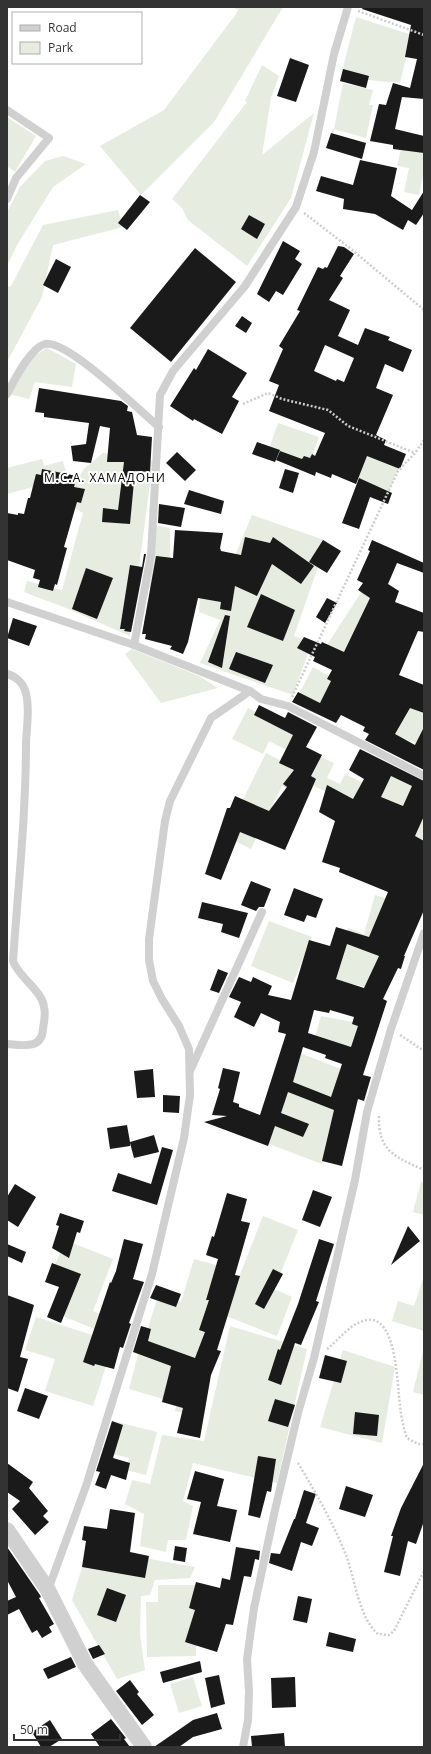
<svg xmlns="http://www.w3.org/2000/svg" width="431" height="1754" font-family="'Open Sans',sans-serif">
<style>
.green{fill:#e6ecdf}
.building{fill:#1a1a1a;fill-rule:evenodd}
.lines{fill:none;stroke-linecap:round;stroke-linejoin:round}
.path{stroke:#cdcdcd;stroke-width:2.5;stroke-dasharray:2 2;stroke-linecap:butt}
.lane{stroke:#d0d0d0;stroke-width:8}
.street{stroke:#d0d0d0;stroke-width:16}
.labels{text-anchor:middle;stroke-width:4;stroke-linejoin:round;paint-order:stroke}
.quarter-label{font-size:12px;letter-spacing:1px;fill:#000;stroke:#fff}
</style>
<rect width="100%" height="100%" fill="#fff"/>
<g class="green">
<path d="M232,7H283L214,122L141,195L100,146L164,110L236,14L238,10Z"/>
<path d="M356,17L412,35L400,83L347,78L343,67Z"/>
<path d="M262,65L279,76L271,98L262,155L314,113L291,198L247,266L188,220L182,208L172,199L247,102L245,101Z"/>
<path d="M343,83L373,90L369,105H373L366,138L334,129L332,140V129H334Z"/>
<path d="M7,117L36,136L15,172L7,166Z"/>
<path d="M402,144L424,148V171L419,195L404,192L409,168L397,166Z"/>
<path d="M63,156L86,164L53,187L17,245L7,266V212L20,187L45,161Z"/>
<path d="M118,210L123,227L53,245L42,297L8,360L7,359V287L11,286L43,225Z"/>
<path d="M47,348L76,364L72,387L35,382L29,399L9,394L34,356Z"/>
<path d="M278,423L319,437L307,470L267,455Z"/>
<path d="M356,440L402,460L386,497L340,477Z"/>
<path d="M103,453L153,461L130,636L66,608L24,592L27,581L62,590L83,513L64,502L84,469Z"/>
<path d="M42,459L44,466L63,461L70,487L40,485L7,494V468Z"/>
<path d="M252,515L327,541L294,636L312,642L293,695L200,663L220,620L199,612L200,594L147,588L155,525L170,528V562L231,565Z"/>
<path d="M382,585L398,595L348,672L321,654L364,588Z"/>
<path d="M132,649L199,676L218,688L161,703L125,654Z"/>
<path d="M313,667L351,688L336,717L298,696Z"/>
<path d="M424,693V765L410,757L415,743L393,735L404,711Z"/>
<path d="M248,708L309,738L300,757L269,741L263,754L232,739Z"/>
<path d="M311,752L334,763L327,778L340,784L345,774L370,786L380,765L416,783L391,834L333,795L314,786L307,799L282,786L251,849L225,836L266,753L301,771Z"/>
<path d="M424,795V849L407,843Z"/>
<path d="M375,895L406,905L377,989L332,980L348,928L364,934Z"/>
<path d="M269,921L312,937L293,983L251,966Z"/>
<path d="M321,1016L359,1023L354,1057L312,1047Z"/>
<path d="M295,1051L356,1075L322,1164L261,1141Z"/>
<path d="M421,1182L424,1183V1215L413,1212Z"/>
<path d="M263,1216L298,1230L274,1289L292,1297L277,1336L224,1315Z"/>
<path d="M65,1240L113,1259L93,1311L108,1317L102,1332L53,1312L67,1276L53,1270Z"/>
<path d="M194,1259L227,1268L199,1364L142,1347L158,1296L181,1302Z"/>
<path d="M424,1276V1331L392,1321L398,1301L414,1306Z"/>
<path d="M36,1317L114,1342L93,1406L45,1391L55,1359L25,1350Z"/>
<path d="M230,1326L307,1349L277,1483L193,1463L183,1501L193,1506L186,1540H168L166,1552L140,1546L144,1514L125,1504L132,1480L150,1484L162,1435L204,1441Z"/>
<path d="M343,1350L395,1367L382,1443L320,1427Z"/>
<path d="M139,1351L206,1370L193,1415L175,1411L177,1403L129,1389Z"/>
<path d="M423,1351L424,1352V1395L413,1392Z"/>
<path d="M117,1422L157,1432L146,1475L126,1470L129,1458L109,1453Z"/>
<path d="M88,1548L195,1567L190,1578L155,1580L150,1595L141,1596L140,1635L145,1670L117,1679L72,1600Z"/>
<path d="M158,1585H196V1656L147,1657L146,1602H158Z"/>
<path d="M193,1677L202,1706L179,1713L170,1684Z"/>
</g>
<g class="building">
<path d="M363,7H424V99L402,97L395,129L424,136V153L393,149V145L370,141L379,104L386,105L393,83L410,88L417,59L405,57L411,25L362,9Z"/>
<path d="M290,58L309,65L296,102L277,96Z"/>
<path d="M343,69L369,76L366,88L340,81Z"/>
<path d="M331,133L366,143L362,159L326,148Z"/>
<path d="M360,160L397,168L391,196L412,210L424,191V213L416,225L408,220L403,230L375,214L343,209L344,199L316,191L321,176L353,185Z"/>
<path d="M140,195L150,202L127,230L118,223Z"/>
<path d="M249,215L265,224L257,239L241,229Z"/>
<path d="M283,241L300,251L295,259L302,264L283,295L276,291L269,302L257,294Z"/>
<path d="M338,246L344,247L354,254L340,276L343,278L329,300L350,310L338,336L358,345L365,328L390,337L388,340L412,350L403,372L385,364L376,388L393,395L376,435L386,440L384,445L406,454L400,469L367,456L356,484L332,474L331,478L316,472L315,476L276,460L280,451L302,459L304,456L310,458L312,454L315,456L325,433L269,411L279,385L269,381L283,349L279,346L300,311L297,310L318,267L323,269L325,267L327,268ZM325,345L354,358L344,382L337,379L336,381L314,371Z"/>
<path d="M195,248L236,282L171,362L130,328Z"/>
<path d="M56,259L71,267L58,293L43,285Z"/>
<path d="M242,316L252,323L246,333L235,326Z"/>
<path d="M208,349L247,373L232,397L239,401L222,434L194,419L193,421L170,406L194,368L196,370Z"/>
<path d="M39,388L121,401L128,406L127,411L132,412L137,435L152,437L150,472L135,471L130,524L102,522L103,508L118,510L124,462H107L110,428L100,426L91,463L73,461L71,446L86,444L89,423L44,417V413L35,412Z"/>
<path d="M257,442L280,450L275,462L252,454Z"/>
<path d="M177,452L196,470L185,481L166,463Z"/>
<path d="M42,469L77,476L74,487L85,489L81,503L77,502L64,547L67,548L57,585L55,584L53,591L38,587L40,580L33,578L35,570L7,560V513L18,515V513L24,514L28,498H30L36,474L41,475Z"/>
<path d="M285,469L299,473L293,493L279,488Z"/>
<path d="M359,478L392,493L388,504L370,497L359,529L342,523Z"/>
<path d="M189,490L224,501L221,514L184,504Z"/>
<path d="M159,504L185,508L181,527L158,523Z"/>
<path d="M175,530L223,533L220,548L221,551L241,555L245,537L270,543L273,537L314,566L301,584L272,564L257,596L235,586L231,611L220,609L221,602L198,598L188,642L183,654L170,649L172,646L145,639L146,634H142L156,556L173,558Z"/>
<path d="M323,540L341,551L327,573L309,562Z"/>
<path d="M372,540L424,563V573L397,563L388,584L399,591L395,602L424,613V632L418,631L399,675L424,685V713L410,708L395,734L415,745L424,727V770L365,740L369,734L363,731L365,727L341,715L336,723L292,702L298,692L320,703L331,681L327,679L332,670L313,661L315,657L297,648L304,637L321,644L322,642L344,652L370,598L358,590L363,583L357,580L370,551L368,550Z"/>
<path d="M144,554H146L131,632L124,631L125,629H120L130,565L142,567Z"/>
<path d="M86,568L113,578L97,619L72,609Z"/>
<path d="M261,594L295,610L283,641L247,627Z"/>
<path d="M327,598L337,603L325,623L316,617Z"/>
<path d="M225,615L230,616L222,668L208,662Z"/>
<path d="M13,618L37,626L29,646L7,638Z"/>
<path d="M236,652L273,665L265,683L229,669Z"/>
<path d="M259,705L285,718L288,712L317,727L306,747L322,755L311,776L316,779L285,850L240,832L221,880L205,874L227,808H230L235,796L269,811L287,787L283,784L294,770L279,763L293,735L254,715Z"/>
<path d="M360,749L424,781V816L415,836L424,841V910L404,956H405L401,969L398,968L383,999L387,1001L363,1075L371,1077L364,1101L358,1099L342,1166L322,1161L334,1110L288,1092L281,1113L309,1124L303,1137L275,1126L268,1146L204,1122L227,1116L212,1115L220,1089L218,1088L223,1068L240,1072L233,1102L239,1104V1107L260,1115L286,1034L278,1032L280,1022L261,1013L254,1027L234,1017L241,1002L229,997L239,977L251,982L253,977L272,986L268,995L291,1000L309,940L330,946L336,927L369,937L388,892L339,872L340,868L322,862L335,821L319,812L327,785L353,799L364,779L349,770ZM391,776L412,786L403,806L381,797ZM347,944L379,956L364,988L336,979ZM314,1010L329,1013L330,1010L354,1017L352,1024L358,1026L351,1047L308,1033ZM303,1047L326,1055L325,1058L342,1064L331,1097L293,1082Z"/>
<path d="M251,881L271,889L264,907H259L256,911L241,905Z"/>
<path d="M294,888L323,899L316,918L307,915L304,922L284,915Z"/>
<path d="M202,902L248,913L239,938L221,932L223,924L198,918Z"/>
<path d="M218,969L228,973L219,993L210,990Z"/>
<path d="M153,1069L155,1097L137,1098L134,1071Z"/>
<path d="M163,1095L180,1096L179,1113L163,1112Z"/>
<path d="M127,1125L130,1142L154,1135L159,1152L134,1158L130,1143V1146L110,1149L107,1128Z"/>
<path d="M162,1147L173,1150L157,1205L112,1191L118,1173L151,1184Z"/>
<path d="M15,1184L36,1197L18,1227L7,1220V1197Z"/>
<path d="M313,1190L332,1197L320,1227L302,1220Z"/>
<path d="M227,1193L247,1199L241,1221L250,1223L235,1275L240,1276L217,1350L221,1351L211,1375L200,1438L177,1433L183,1408L162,1402L171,1366L133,1352L141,1326L151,1329L148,1341L195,1358L205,1332L199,1330L209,1300H206L218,1259L206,1255L212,1236L214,1237Z"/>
<path d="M60,1213L84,1221L80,1233L77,1232L69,1258L52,1248L59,1226L56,1225Z"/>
<path d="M408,1226L420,1241L391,1265Z"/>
<path d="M124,1239L143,1244L133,1279L144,1282L129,1323L131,1324L123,1348L120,1347L114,1369L95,1364L94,1366L83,1362L110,1282L111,1283L116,1271Z"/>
<path d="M319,1239L334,1244L316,1301L319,1302L301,1345L295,1343L281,1385L268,1380L278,1349L280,1350L298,1304Z"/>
<path d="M7,1244L26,1252L22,1263L7,1256Z"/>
<path d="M52,1263L81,1274L61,1323L47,1317L59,1287L45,1282Z"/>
<path d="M273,1269L283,1274L264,1309L255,1304Z"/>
<path d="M156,1285L181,1294L176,1307L150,1298Z"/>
<path d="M7,1295L34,1305L20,1357L28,1359L18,1392L7,1388Z"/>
<path d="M325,1355L347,1361L341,1383L319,1378Z"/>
<path d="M25,1388L48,1396L39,1419L17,1411Z"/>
<path d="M275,1399L295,1405L288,1427L268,1421Z"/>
<path d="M355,1412L379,1415L377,1436L353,1434Z"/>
<path d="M112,1421L123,1425L113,1458L130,1463L126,1480L111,1475L106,1489L95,1485L100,1472L96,1471Z"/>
<path d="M258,1456L276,1459L271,1492L267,1491L260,1518L248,1515Z"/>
<path d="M7,1463L33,1482L29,1488L48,1511L43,1516L49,1522L35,1535L12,1509L20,1501L7,1492Z"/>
<path d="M424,1463V1521L416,1544L408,1541L400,1576L384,1572L393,1536H391L401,1508Z"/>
<path d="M195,1471L224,1479L217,1506L237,1510L230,1542L193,1534L201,1502L187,1499Z"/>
<path d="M346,1486L373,1495L365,1517L339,1509Z"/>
<path d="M304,1490L316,1494L306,1523L319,1528L312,1546L301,1542L292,1571L269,1563L271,1553L280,1554L294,1519H295Z"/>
<path d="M110,1509L135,1513L130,1552L149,1556L145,1578L82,1567L86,1541L82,1540L84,1526L107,1529Z"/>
<path d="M175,1546L187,1548L185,1562L173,1560Z"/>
<path d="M7,1547L40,1595L41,1597L39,1598L54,1624L49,1627L52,1632L42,1638L37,1630L32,1633L19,1609L7,1615V1601L16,1597L7,1580Z"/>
<path d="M236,1547L260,1551L259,1560L255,1559L251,1577L244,1576L233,1625L226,1624L217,1652L185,1642L195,1610L189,1608L196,1582L220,1588L222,1578L230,1580Z"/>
<path d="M107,1588L126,1595L116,1622L97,1615Z"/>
<path d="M298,1596L312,1599L307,1623L293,1620Z"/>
<path d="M329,1632L356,1639L353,1652L326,1646Z"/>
<path d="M99,1645L105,1654L93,1659L88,1649Z"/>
<path d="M71,1657L76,1667L48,1679L43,1669Z"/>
<path d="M200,1661L202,1672L163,1683L160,1672Z"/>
<path d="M219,1675L225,1704L211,1708L205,1678Z"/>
<path d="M295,1677L296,1707L272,1708L271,1678Z"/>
<path d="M130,1680L139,1692L137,1694L154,1715L142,1725L116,1691Z"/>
<path d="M217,1713L222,1729L193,1737L179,1747H154L193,1720Z"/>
<path d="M111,1719L126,1738L124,1739L130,1747H100L91,1734Z"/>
<path d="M50,1720L62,1739L49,1747H41L32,1732Z"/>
<path d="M284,1733L285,1747H252L251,1736Z"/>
</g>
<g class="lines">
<g class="path">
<path d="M358,11L424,35"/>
<path d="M304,213L351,249L424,310"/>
<path d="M243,404L268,393L282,399L328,410L348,426L415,453"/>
<path d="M292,697L398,471L415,453L424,440"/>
<path d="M400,1035L424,1051"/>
<path d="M379,1116C378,1151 395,1157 424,1170"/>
<path d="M327,1349C340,1339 350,1323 367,1320C397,1315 397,1385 400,1405C401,1416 403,1427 407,1438L418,1444H424"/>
<path d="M298,1463C316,1493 333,1523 346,1555C355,1579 359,1618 378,1634L389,1635L394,1631L424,1571"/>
</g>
<g class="lane">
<path d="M7,110L49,138L16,178L7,199"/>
<path d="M7,394C14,381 30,348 45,344C67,339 140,411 159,427"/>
<path d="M7,602L134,645L151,555L160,395L173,371L245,286L296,207L314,152L334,54L348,7"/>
<path d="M7,674C15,676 22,682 25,690C30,705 27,726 26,742C26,815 18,888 13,961C19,978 42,990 44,1007C46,1013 44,1022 43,1029C42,1050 22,1045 7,1044"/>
<path d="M250,691L261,699L288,706L424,776"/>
<path d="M190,1071L262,912"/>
<path d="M48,1590L86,1486L152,1274L184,1138L190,1095L189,1049L179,1026L162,999L153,981L149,960V939L165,821L170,801L211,718L250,691L134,645"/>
<path d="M243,1747L248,1720L249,1691L247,1659L254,1608L275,1510L298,1413L314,1358L355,1180L367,1112L391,1029L424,933"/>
</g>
<path class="street" d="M7,1530L48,1590L85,1664L144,1747"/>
</g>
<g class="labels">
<g class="quarter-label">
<text x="105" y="482">М.С.А. ХАМАДОНИ</text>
</g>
</g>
<rect width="431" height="1754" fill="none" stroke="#333333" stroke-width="16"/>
<rect x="12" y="12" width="130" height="52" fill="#ffffff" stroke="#adadad"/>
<rect x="20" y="25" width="20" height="6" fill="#d0d0d0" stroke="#adadad"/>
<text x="48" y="32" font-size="12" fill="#333333">Road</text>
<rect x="20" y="42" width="20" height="12" fill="#e6ecdf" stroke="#adadad"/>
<text x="48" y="52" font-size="12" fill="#333333">Park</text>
<path d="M14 1734v6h106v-6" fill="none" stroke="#333333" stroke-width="2"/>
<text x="20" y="1734" font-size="12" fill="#333333" stroke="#ffffff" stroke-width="3" paint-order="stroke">50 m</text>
</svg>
